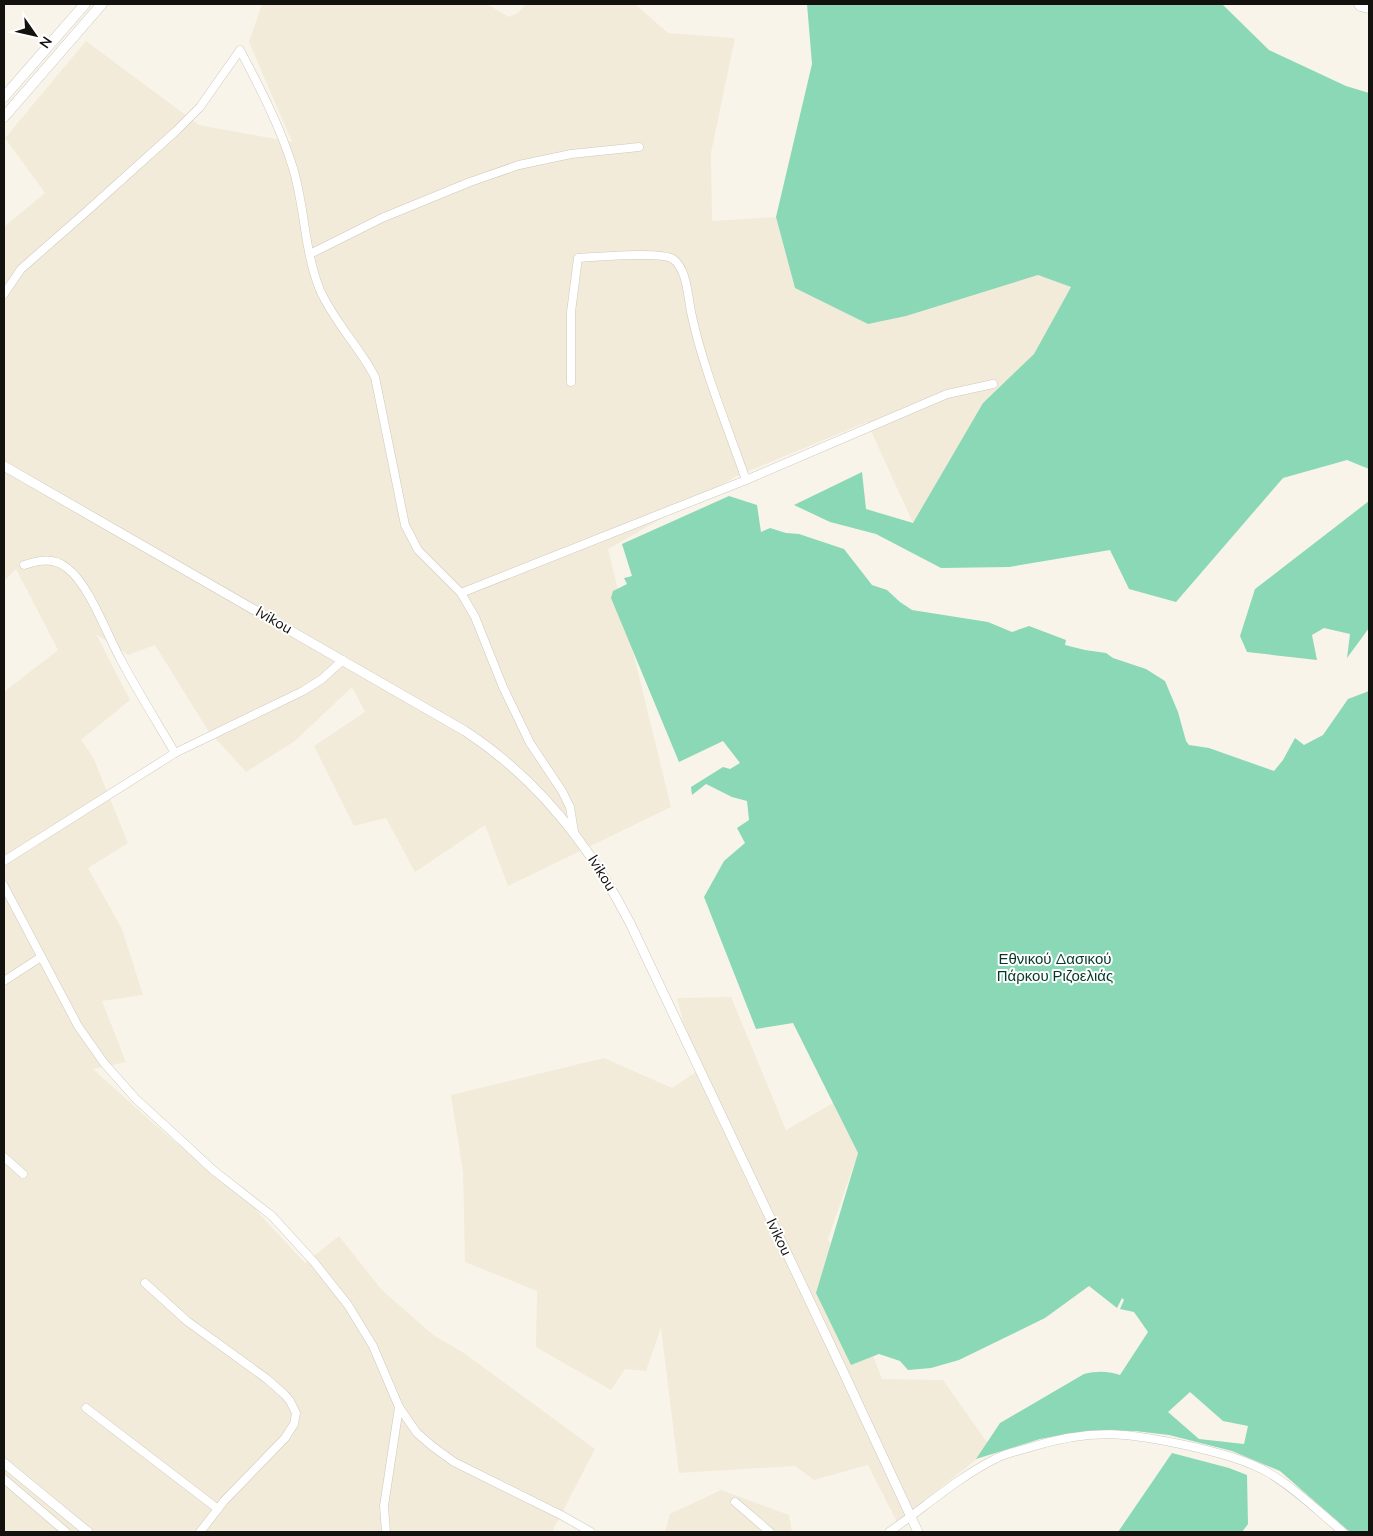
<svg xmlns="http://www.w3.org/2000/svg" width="1373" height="1536" font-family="'Nunito Sans',sans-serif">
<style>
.built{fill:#f2ebd9}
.green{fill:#8ad8b6;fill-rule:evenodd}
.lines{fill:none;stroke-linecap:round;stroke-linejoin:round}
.minor-casing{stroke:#cdc9be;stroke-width:9}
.tertiary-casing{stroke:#cdc9be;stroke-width:10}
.secondary-casing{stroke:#cdc9be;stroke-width:11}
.motorway-casing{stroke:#cdc9be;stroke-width:15}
.minor{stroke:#fff;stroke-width:8}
.tertiary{stroke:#fff;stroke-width:9}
.secondary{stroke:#fff;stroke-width:10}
.motorway{stroke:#fff;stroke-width:14}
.labels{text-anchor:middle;stroke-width:4;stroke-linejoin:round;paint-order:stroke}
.street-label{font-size:15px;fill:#14120f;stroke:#fff}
.park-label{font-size:15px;fill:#043927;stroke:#fff}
</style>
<rect width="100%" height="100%" fill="#f9f4ea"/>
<g class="built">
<path d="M262,4H487L509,17L518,13L526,4H635L668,33L735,38L711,153L712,221L776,217L795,288L1039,274L1071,287L1034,354L983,403L913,523L867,422L737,476L608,549L671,807L508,886L485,825L415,872L386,818L354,826L314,746L365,712L352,687L295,741L246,772L207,729L155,645L128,655L96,634L130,700L81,740L93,757L128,843L88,868L122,929L143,995L102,1001L126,1062L93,1069L154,1124L255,1209L305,1263L339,1236L381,1289L433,1335L464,1353L595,1449L553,1530L556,1532H4V692L58,650L16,569L4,581V227L45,193L5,138L86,41L199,125L292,142L249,42Z"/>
<path d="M731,997L786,1130L833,1103L858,1153L828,1239L882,1379L943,1380L991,1448L897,1522L868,1465L814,1480L795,1466L679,1473L661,1328L646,1371L625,1369L611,1390L536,1347L537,1291L465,1262L463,1172L451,1095L604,1058L672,1088L696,1072L677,998Z"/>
<path d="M721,1490L789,1515L792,1532H665L670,1514Z"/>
</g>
<g class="green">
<path d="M807,4H1222L1269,50L1346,86L1369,93V469L1347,460L1283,478L1176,602L1129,589L1110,550L1009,567L941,568L876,534L830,522L794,505L862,472L866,509L913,523L983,403L1034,354L1071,287L1038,275L906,316L868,324L795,288L776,217L812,64Z"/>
<path d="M729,496L757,505L761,532L770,528L786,533L799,534L844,549L872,585L887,590L900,602L912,610L988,622L1012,632L1029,626L1066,640L1065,645L1085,650L1106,653L1113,658L1146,669L1165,681L1178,712L1186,741L1189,745L1209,748L1274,771L1283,760L1295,738L1304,745L1323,735L1348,699L1369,691V1532H1350L1280,1471L1232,1451L1169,1435L1135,1431H1100L1068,1434L1040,1439L976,1459L1000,1423L1084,1374C1097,1371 1107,1371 1120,1375L1148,1332L1134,1312L1120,1309L1124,1300L1122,1298L1117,1308L1089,1286L1045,1318L959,1360L931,1368L908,1370L900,1361L879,1354L851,1365L816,1293L858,1153L793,1023L756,1029L704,897L724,861L745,843L737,828L749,820L747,801L732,797L706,784L692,795L691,787L723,767L730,769L740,763L723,741L679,762L611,598L613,591L627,584L624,578L632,576L622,544ZM1190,1392L1223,1421L1248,1426L1244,1444L1199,1439L1168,1412Z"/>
<path d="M1369,501V628L1347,658L1350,634L1324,628L1312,635L1317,660L1247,652L1240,636L1255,589Z"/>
<path d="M1172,1453L1229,1468L1247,1475L1248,1524L1242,1532H1118Z"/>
</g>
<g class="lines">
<defs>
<g id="minor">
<path d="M310,254L382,218L470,182L519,165L571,154L639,147"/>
<path d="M4,294L21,269L86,212L176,131L200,107L240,50C260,88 280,126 293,168C305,207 304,251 320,290C334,322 359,346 375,377L405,525L418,550L461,593L475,617L503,687L530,743L562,791L570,807L574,832"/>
<path d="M571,382V312L578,258C596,257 661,251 673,259C687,269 688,297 691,312C703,369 727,425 746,480"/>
<path d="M24,565C39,560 54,557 67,568C89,584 107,635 121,660C138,692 157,722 175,753"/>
<path d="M461,593L746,480L947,394L993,384"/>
<path d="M4,861L175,753L303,691L322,679L343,660"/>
<path d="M4,886L78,1026L104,1063L136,1099L183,1142L213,1170L272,1216L314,1262L348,1305L373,1346L399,1407L417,1433L432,1446L454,1462L561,1515L591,1532"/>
<path d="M4,981L41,957"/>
<path d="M4,1157L23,1174"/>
<path d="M145,1283L187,1321L267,1379L285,1395L290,1401L296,1413L294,1424L285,1438L224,1501L200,1532"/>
<path d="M86,1408L218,1509"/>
<path d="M4,1479L66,1532"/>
<path d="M735,1502L770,1532"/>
<path d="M386,1532L384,1506L399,1407"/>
<path d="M889,1532C924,1508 957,1478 995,1459C1005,1453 1019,1451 1031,1447C1094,1427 1131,1433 1194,1447C1219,1453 1247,1460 1269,1473C1296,1489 1319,1512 1343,1532"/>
</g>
<g id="tertiary">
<path d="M4,466L465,731C537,778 591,847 630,923L841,1367L918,1532"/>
<path d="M4,1463L88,1532"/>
</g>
<g id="secondary">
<path d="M4,97L85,4"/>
<path d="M4,117L102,4"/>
</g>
<path id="motorway" d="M1361,4L1369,6"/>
</defs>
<use href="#minor" class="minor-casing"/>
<use href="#tertiary" class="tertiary-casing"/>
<use href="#secondary" class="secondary-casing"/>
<use href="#motorway" class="motorway-casing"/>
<use href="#minor" class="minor"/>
<use href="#tertiary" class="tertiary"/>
<use href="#secondary" class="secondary"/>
<use href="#motorway" class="motorway"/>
</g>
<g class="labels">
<g class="street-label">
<text transform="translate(274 620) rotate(30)" y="5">Ivikou</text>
<text transform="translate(602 873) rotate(58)" y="5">Ivikou</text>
<text transform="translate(779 1237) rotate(64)" y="5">Ivikou</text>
</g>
<g class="park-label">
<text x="1055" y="964">Εθνικού Δασικού<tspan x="1055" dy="17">Πάρκου Ριζοελιάς</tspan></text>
</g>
</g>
<rect width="1373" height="1536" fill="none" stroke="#14120f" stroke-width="10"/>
<g transform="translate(35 35) rotate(124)" stroke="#ffffff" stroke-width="4" paint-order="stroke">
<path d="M0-4L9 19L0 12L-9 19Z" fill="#14120f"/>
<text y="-8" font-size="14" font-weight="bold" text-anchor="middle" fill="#14120f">N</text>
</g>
</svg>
